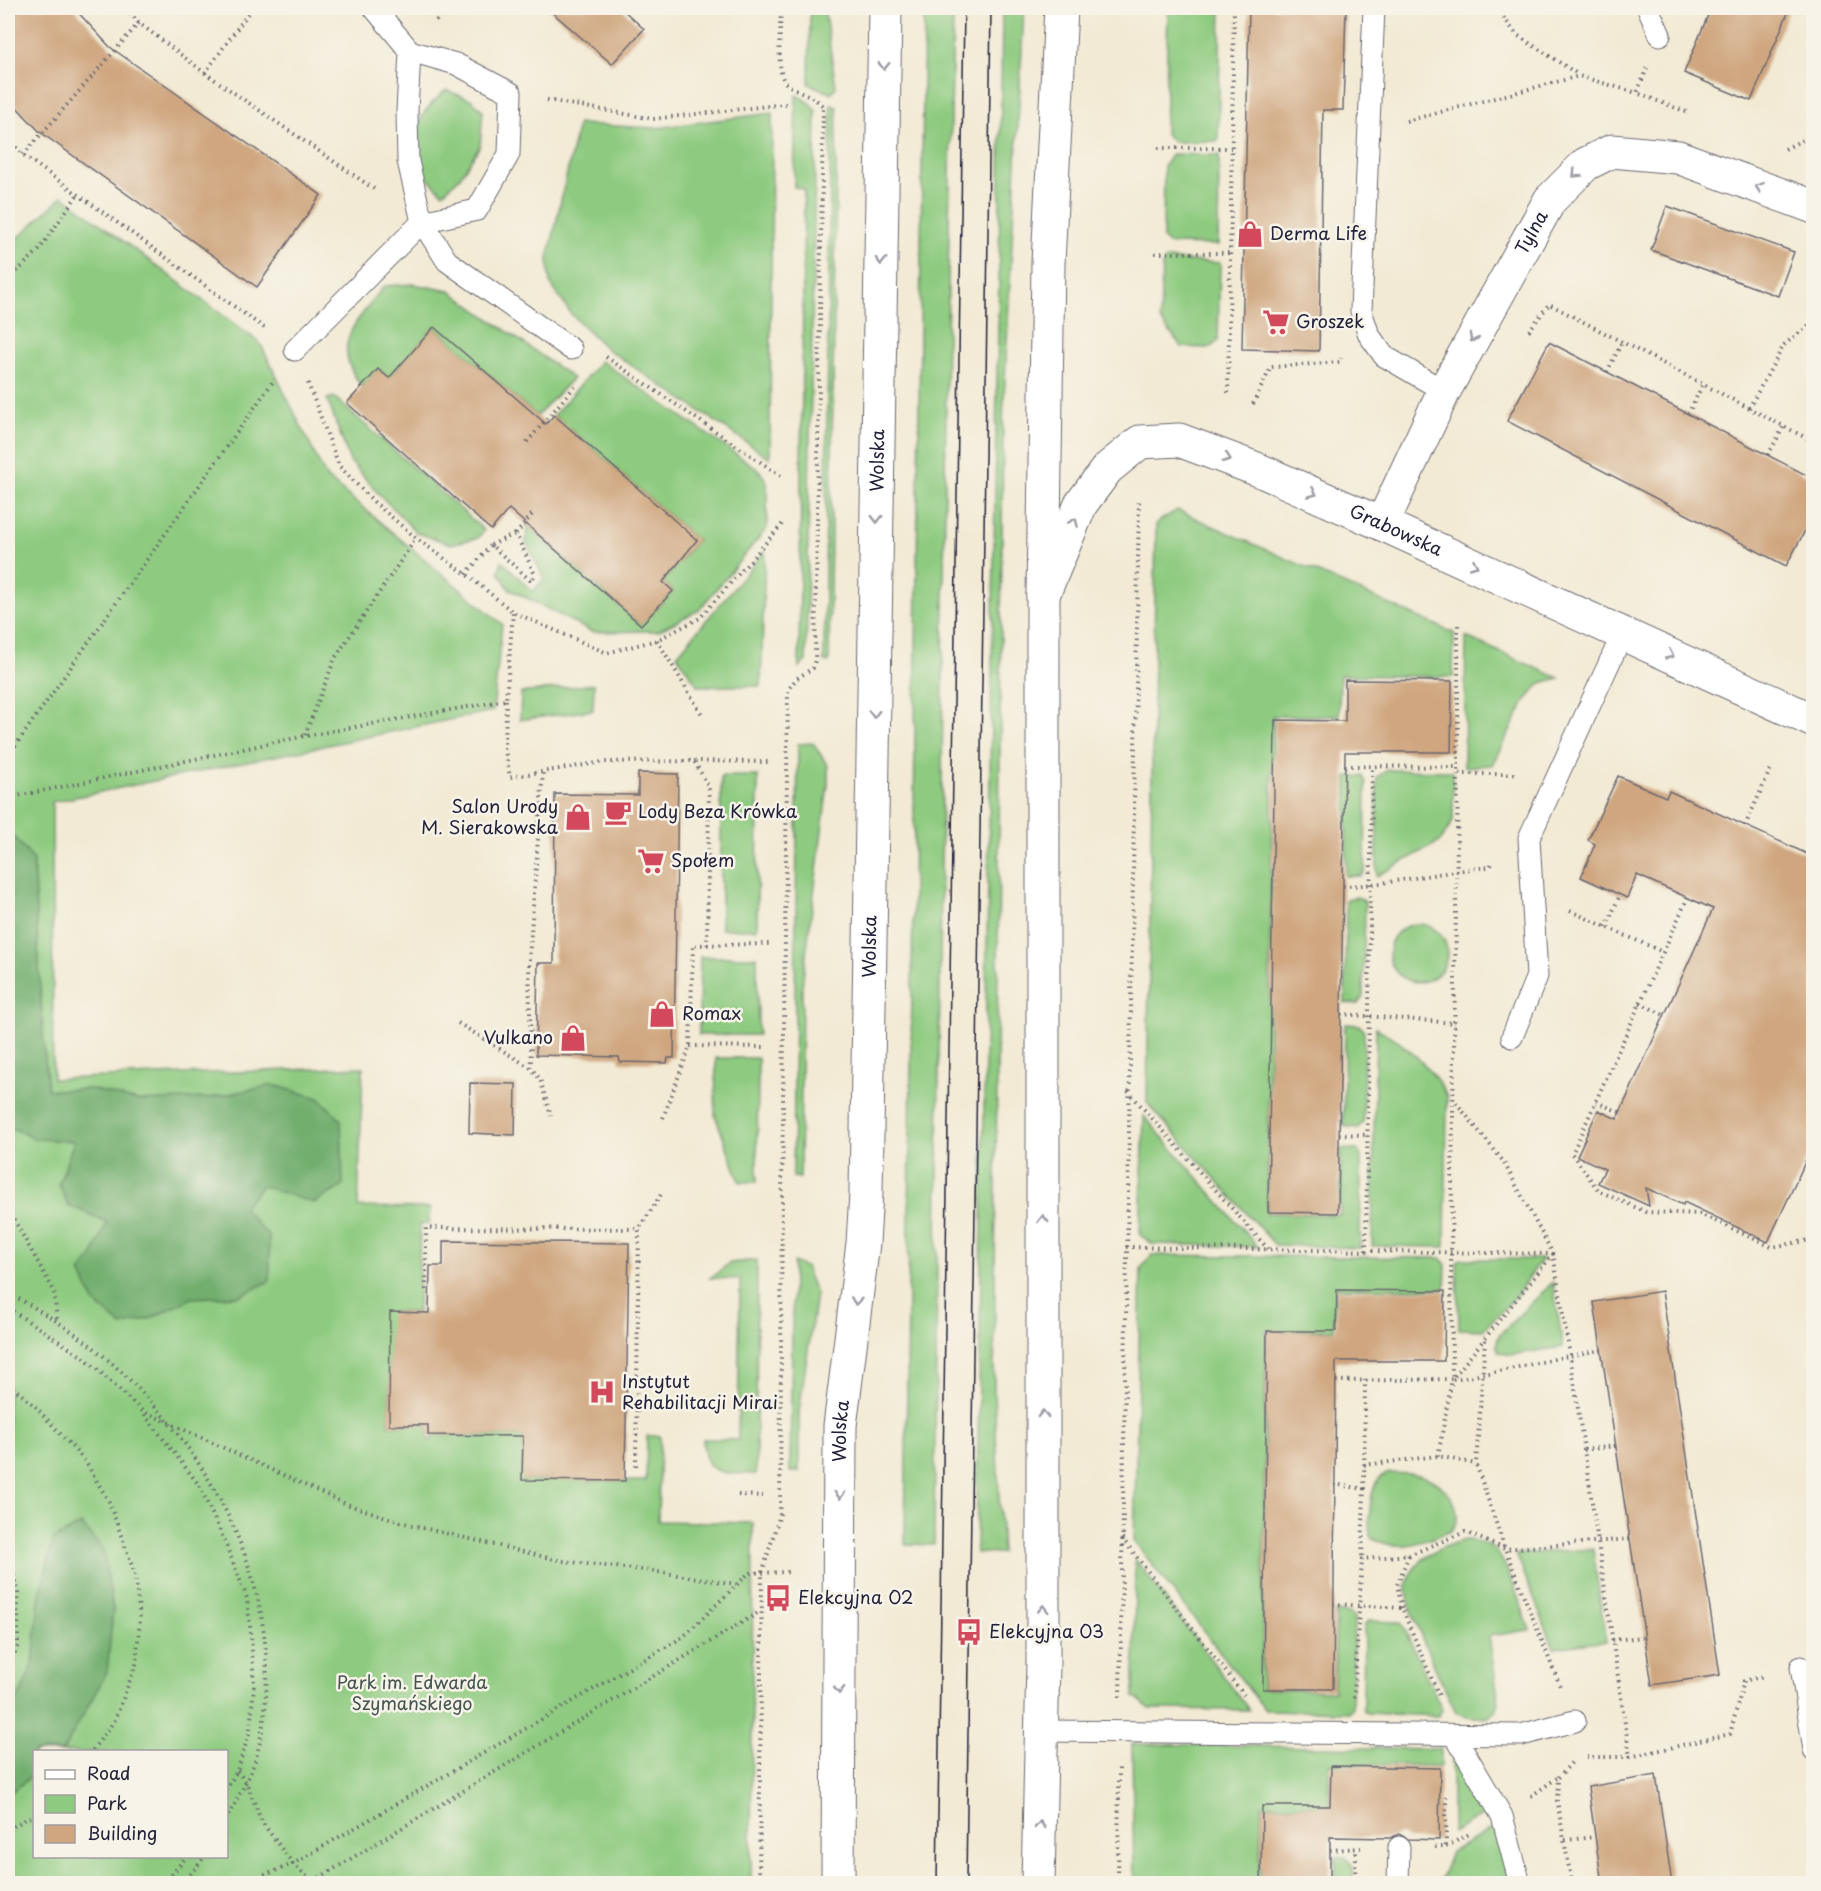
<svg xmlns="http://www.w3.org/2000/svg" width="1821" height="1891" font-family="'Playpen Sans',sans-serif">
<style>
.green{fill:#8ecb80;stroke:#58765e;stroke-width:1.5;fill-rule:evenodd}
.forest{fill:#72af6e;stroke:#4a6854;stroke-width:1.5}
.building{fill:#cfa67f}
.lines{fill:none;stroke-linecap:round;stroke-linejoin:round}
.service-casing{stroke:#6b6871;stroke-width:23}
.minor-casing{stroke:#6b6871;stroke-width:35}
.secondary-casing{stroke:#6b6871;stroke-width:35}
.path{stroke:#6b6871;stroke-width:4;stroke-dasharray:1.5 4.5;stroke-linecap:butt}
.service{stroke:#fff;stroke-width:21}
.minor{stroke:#fff;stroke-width:33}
.secondary{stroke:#fff;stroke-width:33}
.tram{stroke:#22223b;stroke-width:1.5}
.oneway{stroke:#9c9ca7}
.labels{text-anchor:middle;stroke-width:5;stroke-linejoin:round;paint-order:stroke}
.street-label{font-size:18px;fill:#22223b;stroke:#f7f3e8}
.poi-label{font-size:18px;fill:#22223b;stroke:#f7f3e8;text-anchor:start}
.park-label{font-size:18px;fill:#425550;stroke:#f7f3e8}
</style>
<rect width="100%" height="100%" fill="#f7f3e8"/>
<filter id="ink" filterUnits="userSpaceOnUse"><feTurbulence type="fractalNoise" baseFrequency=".0167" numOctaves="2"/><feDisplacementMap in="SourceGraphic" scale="12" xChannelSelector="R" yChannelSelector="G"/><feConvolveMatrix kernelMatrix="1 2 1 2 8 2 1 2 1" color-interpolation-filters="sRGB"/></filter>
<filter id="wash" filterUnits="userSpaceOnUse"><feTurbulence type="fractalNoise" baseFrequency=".008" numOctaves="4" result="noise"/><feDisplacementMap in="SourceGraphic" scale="24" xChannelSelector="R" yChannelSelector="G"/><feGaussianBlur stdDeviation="1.35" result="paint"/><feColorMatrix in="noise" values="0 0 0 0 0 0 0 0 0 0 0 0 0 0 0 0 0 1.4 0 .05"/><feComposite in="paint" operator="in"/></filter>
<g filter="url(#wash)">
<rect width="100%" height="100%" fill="#f2ead4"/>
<g class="green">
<path d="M810,8H824L836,87L831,93L809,84Z"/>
<path d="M924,8H953L946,397L934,1545L905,1544Z"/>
<path d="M1002,8H1024L1003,419L994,1394L1002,1553H976L999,275Z"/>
<path d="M1168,8H1221L1218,141L1173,142L1165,133Z"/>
<path d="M446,90L472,100L483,111L480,146L460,177L443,193L417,168C415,127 414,118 446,90Z"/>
<path d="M796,95L809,102L816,111L806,661L799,667L804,189L794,187Z"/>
<path d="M831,105L837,107L829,662H824Z"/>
<path d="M772,113L770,458L607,349L571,314L550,283L548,259L578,124L655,128Z"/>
<path d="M1172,154L1219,155L1218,245L1168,244L1163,239L1164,166Z"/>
<path d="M63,196L260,343L326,477L502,624L493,711L52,802L53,1079L363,1067L358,1207L430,1208L429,1224H420L418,1312H391L389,1425H428V1440H432V1435L523,1436V1480L646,1481L647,1436H660L658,1521L753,1523L751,1883L8,1884V247ZM34,1752H226V1856H34Z"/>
<path d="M1166,259L1220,263L1218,341L1210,348L1182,347L1160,320L1162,266Z"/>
<path d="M413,284L450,291L573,378L537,416L434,327L389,378L378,369L362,387C328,342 357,323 384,286Z"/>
<path d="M601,361L759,470L767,482V528L699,610L658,631L592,632L509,589L499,572L502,561L533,592L544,579L526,542L527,525L641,625L673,591L663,582L697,540L554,415Z"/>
<path d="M334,397L484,530L478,538L451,544L417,533L378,493L350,461L327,399Z"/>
<path d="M1177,510L1454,633L1453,677L1340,675L1339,716H1273L1267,1213L1340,1215L1341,1149L1357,1150L1361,1154L1360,1248L1275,1245L1147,1103L1156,523Z"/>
<path d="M765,551L761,686H698L677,655Z"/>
<path d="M1466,637L1559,678L1541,683L1526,700L1492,765L1464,767Z"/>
<path d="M594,684L593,710L520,720L521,693Z"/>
<path d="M813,743L828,766V784L802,986L800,1178L793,1177L798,744Z"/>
<path d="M1387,770L1453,771V821L1441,841L1377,876V777Z"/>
<path d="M721,776H758L757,929H721Z"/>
<path d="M1347,776H1363L1366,783L1365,870L1361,876H1346Z"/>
<path d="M1358,897L1365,902L1363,996L1358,1004L1345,1003L1346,899Z"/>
<circle cx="1418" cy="953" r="29"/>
<path d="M700,957H757L758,1035H699Z"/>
<path d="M1345,1024L1359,1025L1364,1031L1363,1122L1358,1128L1343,1126Z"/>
<path d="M1376,1028C1405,1043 1432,1068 1447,1096L1445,1247L1372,1246Z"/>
<path d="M716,1058H758L757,1182H740L715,1115Z"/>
<path d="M1144,1116L1258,1247L1153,1244L1140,1235Z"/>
<path d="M1152,1255L1441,1258L1446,1265L1445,1289L1335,1288L1334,1330L1266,1331L1262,1689L1334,1691L1336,1612L1350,1613L1354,1617L1352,1708L1348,1712L1265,1710L1134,1541L1141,1268Z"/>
<path d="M1461,1259H1542L1516,1296L1483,1330L1459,1329L1457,1262Z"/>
<path d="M757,1260L756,1474C724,1472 704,1479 703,1439L738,1440L740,1279L710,1278L730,1263Z"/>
<path d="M793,1262L805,1267L816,1294L799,1412V1472H790Z"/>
<path d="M1553,1282L1563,1347L1510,1355L1499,1352L1496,1346L1499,1335Z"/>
<path d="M1390,1473C1400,1474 1410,1473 1419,1475C1438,1480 1458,1497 1457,1518C1457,1522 1453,1527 1451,1531C1423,1542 1400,1553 1371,1538C1367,1526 1370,1484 1381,1477C1384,1475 1387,1474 1390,1473Z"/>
<path d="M1466,1540C1475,1541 1486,1542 1493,1548C1508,1561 1522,1610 1530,1630L1489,1636L1499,1703C1497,1708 1495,1713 1490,1715C1482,1719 1463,1717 1456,1712C1445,1689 1404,1607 1407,1586C1411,1559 1443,1545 1466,1540Z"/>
<path d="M1593,1549L1606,1641L1554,1648L1516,1554Z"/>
<path d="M1135,1559L1249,1710L1150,1709L1134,1696Z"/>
<path d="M1369,1621L1401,1622L1442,1709L1439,1716L1367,1713L1363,1710L1364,1626Z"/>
<path d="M1132,1744L1441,1749V1766L1329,1764V1806L1261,1805L1260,1883H1134Z"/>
<path d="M1452,1760H1456L1465,1770L1489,1812L1452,1833Z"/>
<path d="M1493,1828L1500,1833L1512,1883L1439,1884L1451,1852Z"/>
<path d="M1336,1857H1345L1353,1866V1883H1335Z"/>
</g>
<g class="forest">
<path d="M8,830L33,859L43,1036L48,1090L91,1089L138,1101L209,1098L273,1085L319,1098L341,1120L343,1186L314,1203L262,1186L243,1207L269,1237L270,1281L239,1296L192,1298L152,1318L122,1326L94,1302L80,1272L92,1257L107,1222L68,1205L59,1184L74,1141L35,1139L8,1126Z"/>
<path d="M81,1524L103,1549L113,1610L107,1672L63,1751L34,1752V1774L8,1795V1721L33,1665L39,1599L53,1540Z"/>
</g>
<g id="blocks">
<g class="building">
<path d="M8,8H74L110,47L321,195L257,287L40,132L8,98Z"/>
<path d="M547,8H621L644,29L612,64Z"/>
<path d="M1249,8H1346L1343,110H1323L1319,351L1242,349Z"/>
<path d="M1711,8H1790L1751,101L1684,73Z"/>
<path d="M1667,206L1794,252L1778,296L1651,250Z"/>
<path d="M434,327L546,424L554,415L697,540L663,582L673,591L641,625L509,509L491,530L347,403L378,369L389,378Z"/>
<path d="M1549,342L1814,479V514L1786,566L1507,421Z"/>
<path d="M1345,680L1452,681L1451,752H1345L1338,1213L1268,1212L1275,720L1345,721Z"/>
<path d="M638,773L678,774L674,1058H668L667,1063L620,1062L619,1057L536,1055L538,963H554L555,794L638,795Z"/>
<path d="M1618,776L1666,797L1669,791L1814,857V1143L1768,1242L1684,1202L1683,1205L1646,1188L1649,1206L1598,1183L1605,1169L1577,1156L1598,1110L1617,1119L1713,909L1637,875L1627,898L1581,877L1595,844L1588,840Z"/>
<path d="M470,1083L516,1084L515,1135L469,1133Z"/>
<path d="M443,1241L629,1243L625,1481L522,1480L523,1436L428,1435V1425H389L390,1312L429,1313L430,1266H443Z"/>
<path d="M1337,1290L1445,1291L1444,1361H1336L1333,1689H1263L1267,1331H1336Z"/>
<path d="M1662,1291L1720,1675L1652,1685L1594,1302Z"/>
<path d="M1331,1766L1440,1768L1439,1840L1408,1839L1399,1834L1390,1838L1330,1837V1884H1261L1262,1806H1330Z"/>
<path d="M1656,1775L1672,1884H1602L1588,1787Z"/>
</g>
</g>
</g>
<g filter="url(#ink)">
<use href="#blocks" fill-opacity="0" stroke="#6b6871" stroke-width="1.5"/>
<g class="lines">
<defs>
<g id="service">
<path d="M1374,8L1361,311L1369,335L1384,356L1444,391"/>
<path d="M1648,8L1660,35"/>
<path d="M410,51L407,112L408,161L422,222L447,261L571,349"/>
<path d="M295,350L422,222L477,210L509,154L511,93L456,64L410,51L374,8"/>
<path d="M1512,1037L1537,976L1529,838L1623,633"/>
<path d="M1801,1667L1814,1750"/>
<path d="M1042,1731L1521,1735L1575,1721"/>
<path d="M1455,1736L1502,1816L1520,1884"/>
<path d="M1398,1884L1399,1847"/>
</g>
<g id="minor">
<path id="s1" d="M1382,524L1444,391L1550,200L1586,164L1612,151L1678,157L1814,207"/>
<path id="s2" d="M1043,595L1081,504L1107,469L1140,442L1179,440L1259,470L1382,524L1814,721"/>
</g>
<g id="secondary">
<path id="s3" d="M838,1884L840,1426L863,1243L866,1193L885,8"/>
<path d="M1038,1884L1043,1662V595L1048,263L1061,8"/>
</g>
</defs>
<use href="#service" class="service-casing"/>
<use href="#minor" class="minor-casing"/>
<use href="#secondary" class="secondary-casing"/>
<g class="path">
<path d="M126,8L139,23L205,73L377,191"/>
<path d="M1496,8L1517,35L1579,75"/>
<path d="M436,21L447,8"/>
<path d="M1647,68L1637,93L1689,113"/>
<path d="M205,73L252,8"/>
<path d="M547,100L653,119L786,104"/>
<path d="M1406,121L1579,76L1637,93"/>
<path d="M8,138L23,155L267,330"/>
<path d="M1158,148H1231"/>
<path d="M1785,149L1814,134"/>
<path d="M23,155L139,23"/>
<path d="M1155,253H1230"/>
<path d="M8,280L39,250L78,194"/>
<path d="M1529,331L1549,304L1814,442"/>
<path d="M606,357L784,478"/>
<path d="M1607,372L1622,342"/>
<path d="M308,383L339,466L374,502L416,538L466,574L513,612L607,653L657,640L700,618L785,521"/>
<path d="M1228,393L1234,8"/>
<path d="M1253,404L1271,367L1340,362L1341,358"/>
<path d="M1749,408L1784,345L1814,321"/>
<path d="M1688,414L1703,384"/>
<path d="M527,442L576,385"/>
<path d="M1768,455L1784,426"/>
<path d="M491,545L515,534"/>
<path d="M466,574L491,545L531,581L535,575L516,534L533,513"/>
<path d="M1458,625V774H1518"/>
<path d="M657,640L703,716"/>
<path d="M506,700L505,750L510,777L603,762L694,761L709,787L707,945"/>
<path d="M305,735L335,658L416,538"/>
<path d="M8,756L274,380"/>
<path d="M694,761L771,762"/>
<path d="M1345,766L1458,767"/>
<path d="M1458,774L1451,1253L1452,1379C1502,1373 1551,1358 1601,1350"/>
<path d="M8,798L305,736L506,700L513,612"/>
<path d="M1745,826L1772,766"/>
<path d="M1343,886C1392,885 1440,871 1490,867L1492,863"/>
<path d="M1688,897L1572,1154L1599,1191L1646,1212L1700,1214L1772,1247L1810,1240L1814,1233"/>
<path d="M1570,911L1663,952"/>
<path d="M1606,927L1620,895"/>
<path d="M1640,1003L1664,1015"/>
<path d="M1341,1014L1455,1023"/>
<path d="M458,1023L531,1068L540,1079L551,1116"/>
<path d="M690,1046L767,1047"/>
<path d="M531,1068L529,960L543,771"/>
<path d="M1128,1091L1268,1249"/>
<path d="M1596,1102L1620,1112"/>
<path d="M663,1118L690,1046L693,945L769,944"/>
<path d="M1339,1134L1367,1135"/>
<path d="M8,1209L54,1291L57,1320"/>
<path d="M1126,1247L1553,1254L1570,1355L1630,1757H1587"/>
<path d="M1366,1251L1372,766"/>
<path d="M426,1290V1228L639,1229"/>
<path d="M8,1293C42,1311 76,1332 106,1358C217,1454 295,1605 257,1754C251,1777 237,1798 226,1820"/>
<path d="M8,1308L86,1359L141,1410L199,1485L225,1542L247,1598L251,1635L254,1685L250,1731L237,1771L226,1790"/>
<path d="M1485,1340L1476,1464L1505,1549L1560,1686"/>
<path d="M637,1381L683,1382"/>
<path d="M1336,1381L1452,1379L1553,1254L1503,1161L1454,1100"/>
<path d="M8,1383L35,1406L85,1461L109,1502L135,1574L140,1618L136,1664L115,1720L91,1752"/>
<path d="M141,1410L346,1504L411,1525L562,1561L652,1571L736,1584"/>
<path d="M1584,1450L1616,1446"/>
<path d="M1438,1456L1452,1379"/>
<path d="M1364,1465L1438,1456L1476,1464"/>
<path d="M636,1466L639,1229L662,1193"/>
<path d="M1334,1484L1364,1489L1362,1559"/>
<path d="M1364,1489L1365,1380"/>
<path d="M738,1495L763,1496"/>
<path d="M1122,1538L1244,1695"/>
<path d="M8,1558L18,1589V1646L8,1667"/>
<path d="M1333,1604L1402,1608L1439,1696"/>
<path d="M1402,1608L1397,1585L1409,1555"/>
<path d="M1612,1640L1644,1637"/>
<path d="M1120,1697L1139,498"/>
<path d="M1354,1698L1362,1559L1409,1555L1465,1532L1505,1549L1630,1539"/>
<path d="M1630,1757L1730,1734L1744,1681L1764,1676"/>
<path d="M237,1771L246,1782L262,1822L293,1864L683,1637L749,1573L792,1572"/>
<path d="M1531,1796L1557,1778"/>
<path d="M8,1829L34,1815"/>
<path d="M1565,1840L1595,1837"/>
<path d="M1435,1847H1446V1796"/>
<path d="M1446,1847L1469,1834"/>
<path d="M1330,1850L1361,1848"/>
<path d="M164,1884L187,1856"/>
<path d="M183,1884L205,1856"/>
<path d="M242,1884L293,1864L315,1884"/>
<path d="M309,1884L761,1611"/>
<path d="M759,1884L762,1573L780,1514L782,1192L788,690L796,679L813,668L815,660L823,106C810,93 796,92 786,83C775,74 781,23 781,8"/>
<path d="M1118,1884L1119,1767"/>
<path d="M1355,1884L1356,1848"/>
<path d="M1572,1884L1557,1801L1558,1778L1573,1761"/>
</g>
<use href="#service" class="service"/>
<use href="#minor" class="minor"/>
<use href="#secondary" class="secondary"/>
<g class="tram">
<path d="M937,1884L964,8"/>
<path d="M966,1884L991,8"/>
</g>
</g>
<defs><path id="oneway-chevron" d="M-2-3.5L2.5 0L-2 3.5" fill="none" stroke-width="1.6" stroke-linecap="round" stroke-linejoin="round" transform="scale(1.5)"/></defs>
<g class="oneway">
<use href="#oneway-chevron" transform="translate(884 66) rotate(91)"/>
<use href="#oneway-chevron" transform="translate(1576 174) rotate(135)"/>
<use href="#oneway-chevron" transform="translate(1759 187) rotate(-160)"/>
<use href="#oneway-chevron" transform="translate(881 261) rotate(91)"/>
<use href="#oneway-chevron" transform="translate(1473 338) rotate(119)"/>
<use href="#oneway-chevron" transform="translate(1227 458) rotate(20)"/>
<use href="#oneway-chevron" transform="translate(1313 493) rotate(24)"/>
<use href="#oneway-chevron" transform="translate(877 519) rotate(91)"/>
<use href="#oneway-chevron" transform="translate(1074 522) rotate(-67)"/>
<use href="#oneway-chevron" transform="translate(1474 565) rotate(24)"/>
<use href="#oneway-chevron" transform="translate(1670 655) rotate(25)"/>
<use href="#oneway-chevron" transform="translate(874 714) rotate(91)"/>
<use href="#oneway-chevron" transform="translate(1043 1219) rotate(-90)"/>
<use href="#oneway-chevron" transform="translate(856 1301) rotate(97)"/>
<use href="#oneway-chevron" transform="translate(1043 1414) rotate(-90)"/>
<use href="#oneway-chevron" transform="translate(840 1495) rotate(90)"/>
<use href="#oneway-chevron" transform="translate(1043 1609) rotate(-90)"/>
<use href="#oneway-chevron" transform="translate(839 1690) rotate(90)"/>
<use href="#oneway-chevron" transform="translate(1040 1825) rotate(-89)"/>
</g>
</g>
<defs>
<symbol id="shop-bare" viewBox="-9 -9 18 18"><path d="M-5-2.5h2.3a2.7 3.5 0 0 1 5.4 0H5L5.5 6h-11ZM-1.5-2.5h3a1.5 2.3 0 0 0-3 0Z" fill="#d1495b" stroke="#f7f3e8" stroke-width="2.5" paint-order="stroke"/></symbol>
<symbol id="supermarket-bare" viewBox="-9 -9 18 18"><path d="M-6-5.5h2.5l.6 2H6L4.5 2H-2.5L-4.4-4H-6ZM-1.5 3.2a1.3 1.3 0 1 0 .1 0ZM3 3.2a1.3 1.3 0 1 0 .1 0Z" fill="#d1495b" stroke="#f7f3e8" stroke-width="2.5" paint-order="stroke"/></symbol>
<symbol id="cafe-bare" viewBox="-9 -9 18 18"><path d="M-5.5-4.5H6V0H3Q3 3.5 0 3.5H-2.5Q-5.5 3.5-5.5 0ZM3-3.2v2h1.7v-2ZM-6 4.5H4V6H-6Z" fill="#d1495b" stroke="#f7f3e8" stroke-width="2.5" paint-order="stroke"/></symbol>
<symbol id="hospital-bare" viewBox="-9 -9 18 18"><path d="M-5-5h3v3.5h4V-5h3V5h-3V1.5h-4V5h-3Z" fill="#d1495b" stroke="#f7f3e8" stroke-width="2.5" paint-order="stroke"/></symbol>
<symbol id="bus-bare" viewBox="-9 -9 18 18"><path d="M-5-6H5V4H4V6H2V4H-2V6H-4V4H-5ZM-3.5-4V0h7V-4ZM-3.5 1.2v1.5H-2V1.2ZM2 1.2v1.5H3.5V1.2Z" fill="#d1495b" stroke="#f7f3e8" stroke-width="2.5" paint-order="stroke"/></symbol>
</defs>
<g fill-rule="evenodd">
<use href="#shop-bare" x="1231" y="215" width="38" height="38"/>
<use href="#supermarket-bare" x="1257" y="303" width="38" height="38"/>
<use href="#cafe-bare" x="599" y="793" width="38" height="38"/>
<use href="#shop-bare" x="559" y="798" width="38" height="38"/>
<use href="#supermarket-bare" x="632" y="842" width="38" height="38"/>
<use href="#shop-bare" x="643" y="995" width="38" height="38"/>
<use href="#shop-bare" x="554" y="1019" width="38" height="38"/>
<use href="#hospital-bare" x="583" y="1373" width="38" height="38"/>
<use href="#bus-bare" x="759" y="1579" width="38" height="38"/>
<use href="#bus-bare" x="950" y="1613" width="38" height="38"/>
</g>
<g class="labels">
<g class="street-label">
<text dy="6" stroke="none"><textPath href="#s1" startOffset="328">Tylna</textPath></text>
<text dy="6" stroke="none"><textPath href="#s3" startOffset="1425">Wolska</textPath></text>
<text dy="6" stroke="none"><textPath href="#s2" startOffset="459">Grabowska</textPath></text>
<text dy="6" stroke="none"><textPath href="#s3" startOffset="939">Wolska</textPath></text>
<text dy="6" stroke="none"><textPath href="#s3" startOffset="453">Wolska</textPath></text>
</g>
<g class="poi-label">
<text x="1270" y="240">Derma Life</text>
<text x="1296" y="328">Groszek</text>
<text x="558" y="813" text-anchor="end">Salon Urody<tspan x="558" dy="21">M. Sierakowska</tspan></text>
<text x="638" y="818">Lody Beza Krówka</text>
<text x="671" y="867">Społem</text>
<text x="682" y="1020">Romax</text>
<text x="553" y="1044" text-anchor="end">Vulkano</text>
<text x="622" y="1388">Instytut<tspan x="622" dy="21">Rehabilitacji Mirai</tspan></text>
<text x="798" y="1604">Elekcyjna 02</text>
<text x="989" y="1638">Elekcyjna 03</text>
</g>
<g class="park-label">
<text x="412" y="1689">Park im. Edwarda<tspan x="412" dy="21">Szymańskiego</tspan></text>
</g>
</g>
<rect width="1821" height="1891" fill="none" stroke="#f7f3e8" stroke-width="30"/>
<rect x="33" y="1750" width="195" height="108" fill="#f7f3e8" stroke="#a29fa3" stroke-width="1.5"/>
<rect x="45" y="1770" width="30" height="9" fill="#ffffff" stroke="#a29fa3" stroke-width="1.5"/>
<text x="87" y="1780" font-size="18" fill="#22223b">Road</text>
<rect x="45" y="1795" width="30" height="18" fill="#8ecb80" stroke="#a29fa3" stroke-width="1.5"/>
<text x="87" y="1810" font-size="18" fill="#22223b">Park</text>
<rect x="45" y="1825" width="30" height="18" fill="#cfa67f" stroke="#a29fa3" stroke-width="1.5"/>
<text x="87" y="1840" font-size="18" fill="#22223b">Building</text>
</svg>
